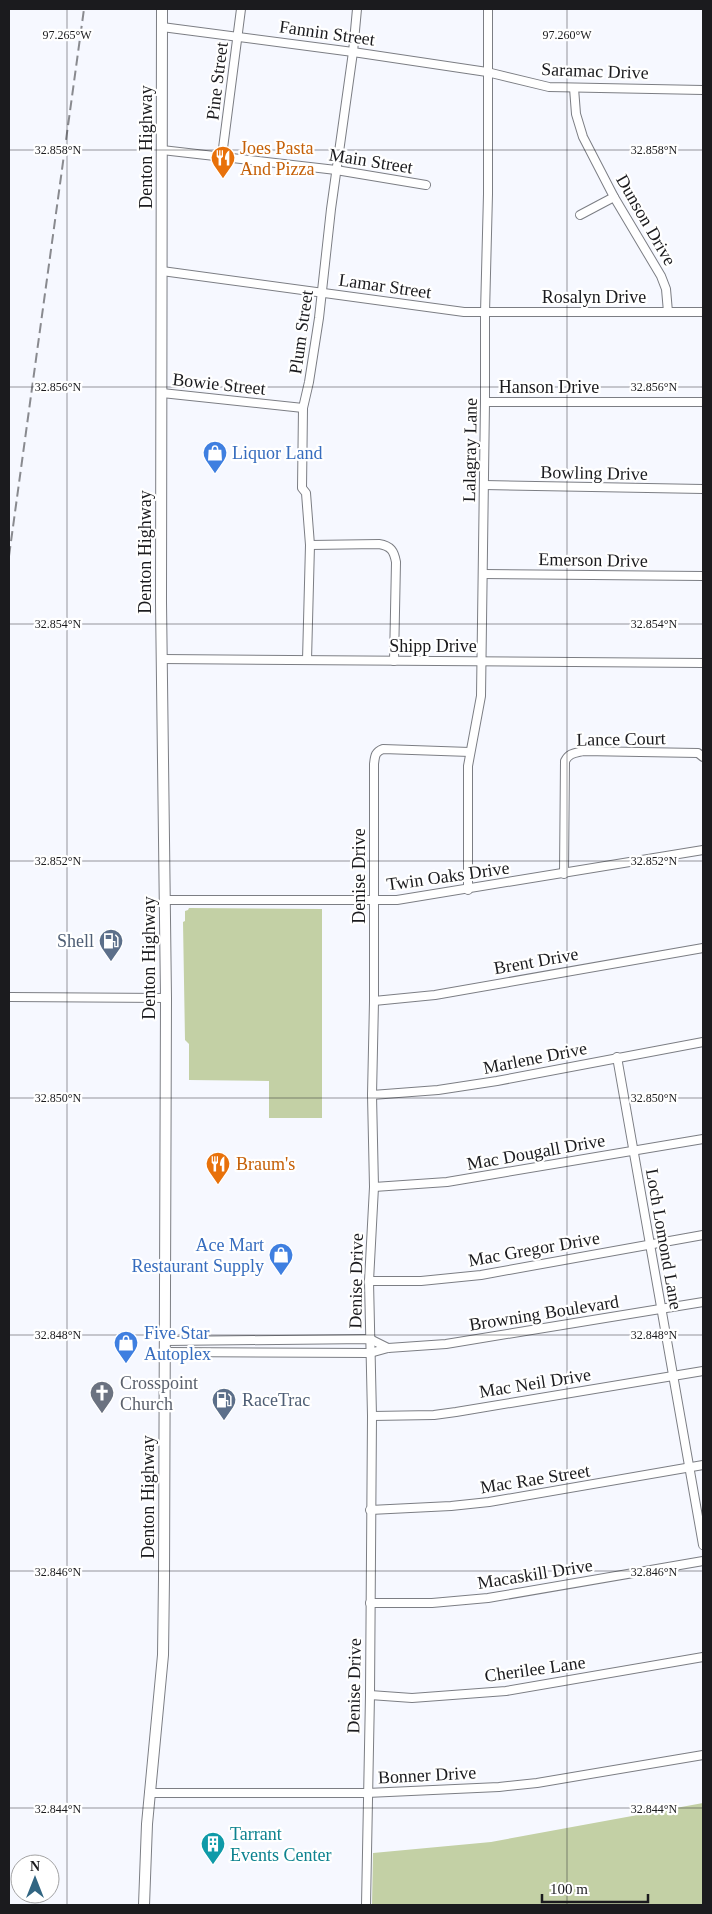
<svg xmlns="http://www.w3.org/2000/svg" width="712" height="1914" font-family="'Times New Roman',serif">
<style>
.green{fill:#c3d0a5}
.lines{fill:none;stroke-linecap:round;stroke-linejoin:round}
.minor-casing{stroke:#7c7e84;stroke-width:10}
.major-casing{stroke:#7c7e84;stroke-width:12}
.minor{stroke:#fff;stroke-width:8}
.major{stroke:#fff;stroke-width:10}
.rail{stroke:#898a8f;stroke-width:2;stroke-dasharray:10 5;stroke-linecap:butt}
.ticks{fill:none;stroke:#1b1b1e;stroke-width:1;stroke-opacity:0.45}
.labels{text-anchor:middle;stroke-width:4.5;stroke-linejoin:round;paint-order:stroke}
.street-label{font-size:18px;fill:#1b1b1e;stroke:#fff}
.food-label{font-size:18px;fill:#c56008;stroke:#fff;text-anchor:start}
.shop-label{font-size:18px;fill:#366cbe;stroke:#fff;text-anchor:start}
.service-label{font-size:18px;fill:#4e5e75;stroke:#fff;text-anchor:end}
.worship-label{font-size:18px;fill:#5b616d;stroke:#fff;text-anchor:start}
.culture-label{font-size:18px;fill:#0d838f;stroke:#fff;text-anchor:start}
.ticks-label{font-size:12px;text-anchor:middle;fill:#1b1b1e;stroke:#fff;stroke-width:4.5;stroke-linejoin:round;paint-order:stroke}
</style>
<rect width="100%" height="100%" fill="#f6f8ff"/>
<g class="green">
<path d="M189,908L322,909V1118H269V1081L189,1080V1044L185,1040L183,922L185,921V911L188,910Z"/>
<path d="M703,1803V1905H372L373,1853L491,1842Z"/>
</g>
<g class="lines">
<defs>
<g id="minor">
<path d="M162,27L353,52L487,72L549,87L703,90"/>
<path d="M574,88L576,114L583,137L614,197L661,276L666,289L668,312"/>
<path d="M162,150L336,170L426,185"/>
<path d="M222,156L241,9"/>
<path d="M580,215L614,197"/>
<path d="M162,271L464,312H703"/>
<path d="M162,393L303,408"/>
<path d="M485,402H703"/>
<path d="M484,485L703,489"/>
<path d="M310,545L379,544C391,546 394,551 396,562L394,661"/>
<path d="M483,574L703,576"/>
<path d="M162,659L703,663"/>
<path d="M307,660L310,545L306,493L302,488L303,408L309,382L319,318L331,209L353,52L357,9"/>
<path d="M564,874L565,761C569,753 575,753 583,751L698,753L703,757"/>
<path d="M468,890V766L481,696L485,402V313L488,194V9"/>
<path d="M165,900H397L703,850"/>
<path d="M9,997L166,998"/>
<path d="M374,1001L435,995L703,948"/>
<path d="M617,1057L703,1545"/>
<path d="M372,1095L438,1090L497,1081L703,1042"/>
<path d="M374,1187L447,1182L703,1139"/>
<path d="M369,1281H421L481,1275L703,1235"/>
<path d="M165,1341L370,1339L388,1348"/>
<path d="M165,1352L370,1353L388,1348L446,1344L703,1302"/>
<path d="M372,1416L434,1415L456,1412L703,1371"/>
<path d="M370,1510L451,1506L489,1502L703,1465"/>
<path d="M370,1603H432L488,1598L703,1561"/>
<path d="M370,1695L412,1698L506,1691L703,1657"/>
<path d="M149,1793H367L499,1787L537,1783L703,1755"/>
<path d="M366,1905L370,1695L372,1416L369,1281L374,1187L372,1095L374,1001V764C375,756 375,752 383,749L470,752"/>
</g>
<path id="major" d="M144,1905L147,1824L163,1655L164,1578L166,998L161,602L162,9"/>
</defs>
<use href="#minor" class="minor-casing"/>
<use href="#major" class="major-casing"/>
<use href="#minor" class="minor"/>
<use href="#major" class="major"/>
<path class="rail" d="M9,556L84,9"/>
</g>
<path class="ticks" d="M67,9V1905M567,9V1905M9,150H703M9,387H703M9,624H703M9,861H703M9,1098H703M9,1335H703M9,1571H703M9,1808H703"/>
<defs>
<symbol id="restaurant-pin" viewBox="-11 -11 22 30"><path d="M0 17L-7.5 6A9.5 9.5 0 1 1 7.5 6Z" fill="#e8710a" stroke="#fff"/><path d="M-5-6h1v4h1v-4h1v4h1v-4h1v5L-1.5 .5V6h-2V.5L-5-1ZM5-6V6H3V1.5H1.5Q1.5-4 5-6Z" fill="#fff"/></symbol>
<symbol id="shop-pin" viewBox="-11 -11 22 30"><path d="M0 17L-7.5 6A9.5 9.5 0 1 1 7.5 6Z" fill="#3f7fe0" stroke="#fff"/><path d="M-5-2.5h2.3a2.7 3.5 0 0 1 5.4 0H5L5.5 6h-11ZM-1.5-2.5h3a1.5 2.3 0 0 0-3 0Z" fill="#fff"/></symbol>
<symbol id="fuel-pin" viewBox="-11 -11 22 30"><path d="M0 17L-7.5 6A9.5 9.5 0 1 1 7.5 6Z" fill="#5c6f8a" stroke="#fff"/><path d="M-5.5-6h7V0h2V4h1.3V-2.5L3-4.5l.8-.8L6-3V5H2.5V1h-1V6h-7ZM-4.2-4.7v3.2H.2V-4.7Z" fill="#fff"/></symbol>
<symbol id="church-pin" viewBox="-11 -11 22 30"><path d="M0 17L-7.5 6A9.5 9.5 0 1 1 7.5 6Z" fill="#6b7280" stroke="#fff"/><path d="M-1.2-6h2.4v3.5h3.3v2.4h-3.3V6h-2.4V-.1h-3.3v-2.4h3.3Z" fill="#fff"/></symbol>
<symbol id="building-pin" viewBox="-11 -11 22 30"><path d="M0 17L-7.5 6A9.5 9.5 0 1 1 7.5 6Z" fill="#0f9aa8" stroke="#fff"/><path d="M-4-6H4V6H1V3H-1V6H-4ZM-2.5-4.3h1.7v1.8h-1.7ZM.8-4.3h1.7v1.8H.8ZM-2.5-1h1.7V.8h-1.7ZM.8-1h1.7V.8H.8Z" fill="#fff"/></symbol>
</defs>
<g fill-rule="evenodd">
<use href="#restaurant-pin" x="209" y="144" width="28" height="38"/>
<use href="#shop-pin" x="201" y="439" width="28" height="38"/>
<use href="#fuel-pin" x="97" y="927" width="28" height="38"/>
<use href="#restaurant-pin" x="204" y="1150" width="28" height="38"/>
<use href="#shop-pin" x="267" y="1241" width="28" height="38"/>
<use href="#shop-pin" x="112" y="1329" width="28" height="38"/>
<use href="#church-pin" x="88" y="1379" width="28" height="38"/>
<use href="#fuel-pin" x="210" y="1386" width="28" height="38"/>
<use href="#building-pin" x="199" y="1830" width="28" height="38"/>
</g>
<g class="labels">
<g class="street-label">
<text transform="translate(327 33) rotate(8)" y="6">Fannin Street</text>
<text transform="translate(595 71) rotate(2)" y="6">Saramac Drive</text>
<text transform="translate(217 81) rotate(-83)" y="6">Pine Street</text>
<text transform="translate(146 147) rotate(-90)" y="6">Denton Highway</text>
<text transform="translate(371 161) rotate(9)" y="6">Main Street</text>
<text transform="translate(646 220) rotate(60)" y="6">Dunson Drive</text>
<text transform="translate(385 286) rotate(8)" y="6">Lamar Street</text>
<text x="594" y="303">Rosalyn Drive</text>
<text transform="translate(301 332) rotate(-82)" y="6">Plum Street</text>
<text transform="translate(219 384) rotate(6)" y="6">Bowie Street</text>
<text x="549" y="393">Hanson Drive</text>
<text transform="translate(470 450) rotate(-89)" y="6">Lalagray Lane</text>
<text transform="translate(594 473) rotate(1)" y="6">Bowling Drive</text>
<text transform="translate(145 552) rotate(-90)" y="6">Denton Highway</text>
<text transform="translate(593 560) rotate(1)" y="6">Emerson Drive</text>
<text x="433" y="652">Shipp Drive</text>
<text transform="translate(621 739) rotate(-1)" y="6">Lance Court</text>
<text transform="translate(359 876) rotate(-90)" y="6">Denise Drive</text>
<text transform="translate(448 876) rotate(-8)" y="6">Twin Oaks Drive</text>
<text transform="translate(149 958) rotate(-90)" y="6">Denton Highway</text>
<text transform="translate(536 961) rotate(-10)" y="6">Brent Drive</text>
<text transform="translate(535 1058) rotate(-11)" y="6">Marlene Drive</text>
<text transform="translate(536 1152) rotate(-10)" y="6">Mac Dougall Drive</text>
<text transform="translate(664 1239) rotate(80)" y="6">Loch Lomond Lane</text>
<text transform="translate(534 1249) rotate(-10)" y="6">Mac Gregor Drive</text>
<text transform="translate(356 1281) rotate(-89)" y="6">Denise Drive</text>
<text transform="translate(544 1313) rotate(-9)" y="6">Browning Boulevard</text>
<text transform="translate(535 1383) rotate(-9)" y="6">Mac Neil Drive</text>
<text transform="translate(535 1479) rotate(-9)" y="6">Mac Rae Street</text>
<text transform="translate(148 1497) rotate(-90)" y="6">Denton Highway</text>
<text transform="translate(535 1574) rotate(-9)" y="6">Macaskill Drive</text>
<text transform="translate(535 1669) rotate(-8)" y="6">Cherilee Lane</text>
<text transform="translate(354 1686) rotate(-89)" y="6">Denise Drive</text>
<text transform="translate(427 1775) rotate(-3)" y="6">Bonner Drive</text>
</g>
<g class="food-label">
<text x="240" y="154">Joes Pasta<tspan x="240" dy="21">And Pizza</tspan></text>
<text x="236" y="1170">Braum's</text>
</g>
<g class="shop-label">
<text x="232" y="459">Liquor Land</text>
<text x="264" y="1251" text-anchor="end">Ace Mart<tspan x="264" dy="21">Restaurant Supply</tspan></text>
<text x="144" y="1339">Five Star<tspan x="144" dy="21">Autoplex</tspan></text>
</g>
<g class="service-label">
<text x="94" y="947">Shell</text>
<text x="242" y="1406" text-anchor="start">RaceTrac</text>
</g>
<g class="worship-label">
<text x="120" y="1389">Crosspoint<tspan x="120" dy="21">Church</tspan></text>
</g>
<g class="culture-label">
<text x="230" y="1840">Tarrant<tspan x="230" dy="21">Events Center</tspan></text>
</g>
</g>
<g class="ticks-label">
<text x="67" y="39">97.265°W</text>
<text x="567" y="39">97.260°W</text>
<text x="58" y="154">32.858°N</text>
<text x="654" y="154">32.858°N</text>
<text x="58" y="391">32.856°N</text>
<text x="654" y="391">32.856°N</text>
<text x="58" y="628">32.854°N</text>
<text x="654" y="628">32.854°N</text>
<text x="58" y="865">32.852°N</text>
<text x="654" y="865">32.852°N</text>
<text x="58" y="1102">32.850°N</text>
<text x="654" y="1102">32.850°N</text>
<text x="58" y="1339">32.848°N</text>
<text x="654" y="1339">32.848°N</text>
<text x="58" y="1576">32.846°N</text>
<text x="654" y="1576">32.846°N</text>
<text x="58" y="1813">32.844°N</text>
<text x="654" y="1813">32.844°N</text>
</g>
<rect width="712" height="1914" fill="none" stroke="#1b1b1e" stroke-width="20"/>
<g transform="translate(35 1879)"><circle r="24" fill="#ffffff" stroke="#a4a4a5"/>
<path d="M0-4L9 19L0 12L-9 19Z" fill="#316582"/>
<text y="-8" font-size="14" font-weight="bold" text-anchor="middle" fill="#1b1b1e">N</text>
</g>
<path d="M542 1894v8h106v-8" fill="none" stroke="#1b1b1e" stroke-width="2.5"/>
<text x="550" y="1894" font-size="15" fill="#1b1b1e" stroke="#ffffff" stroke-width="4" paint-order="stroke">100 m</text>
</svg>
